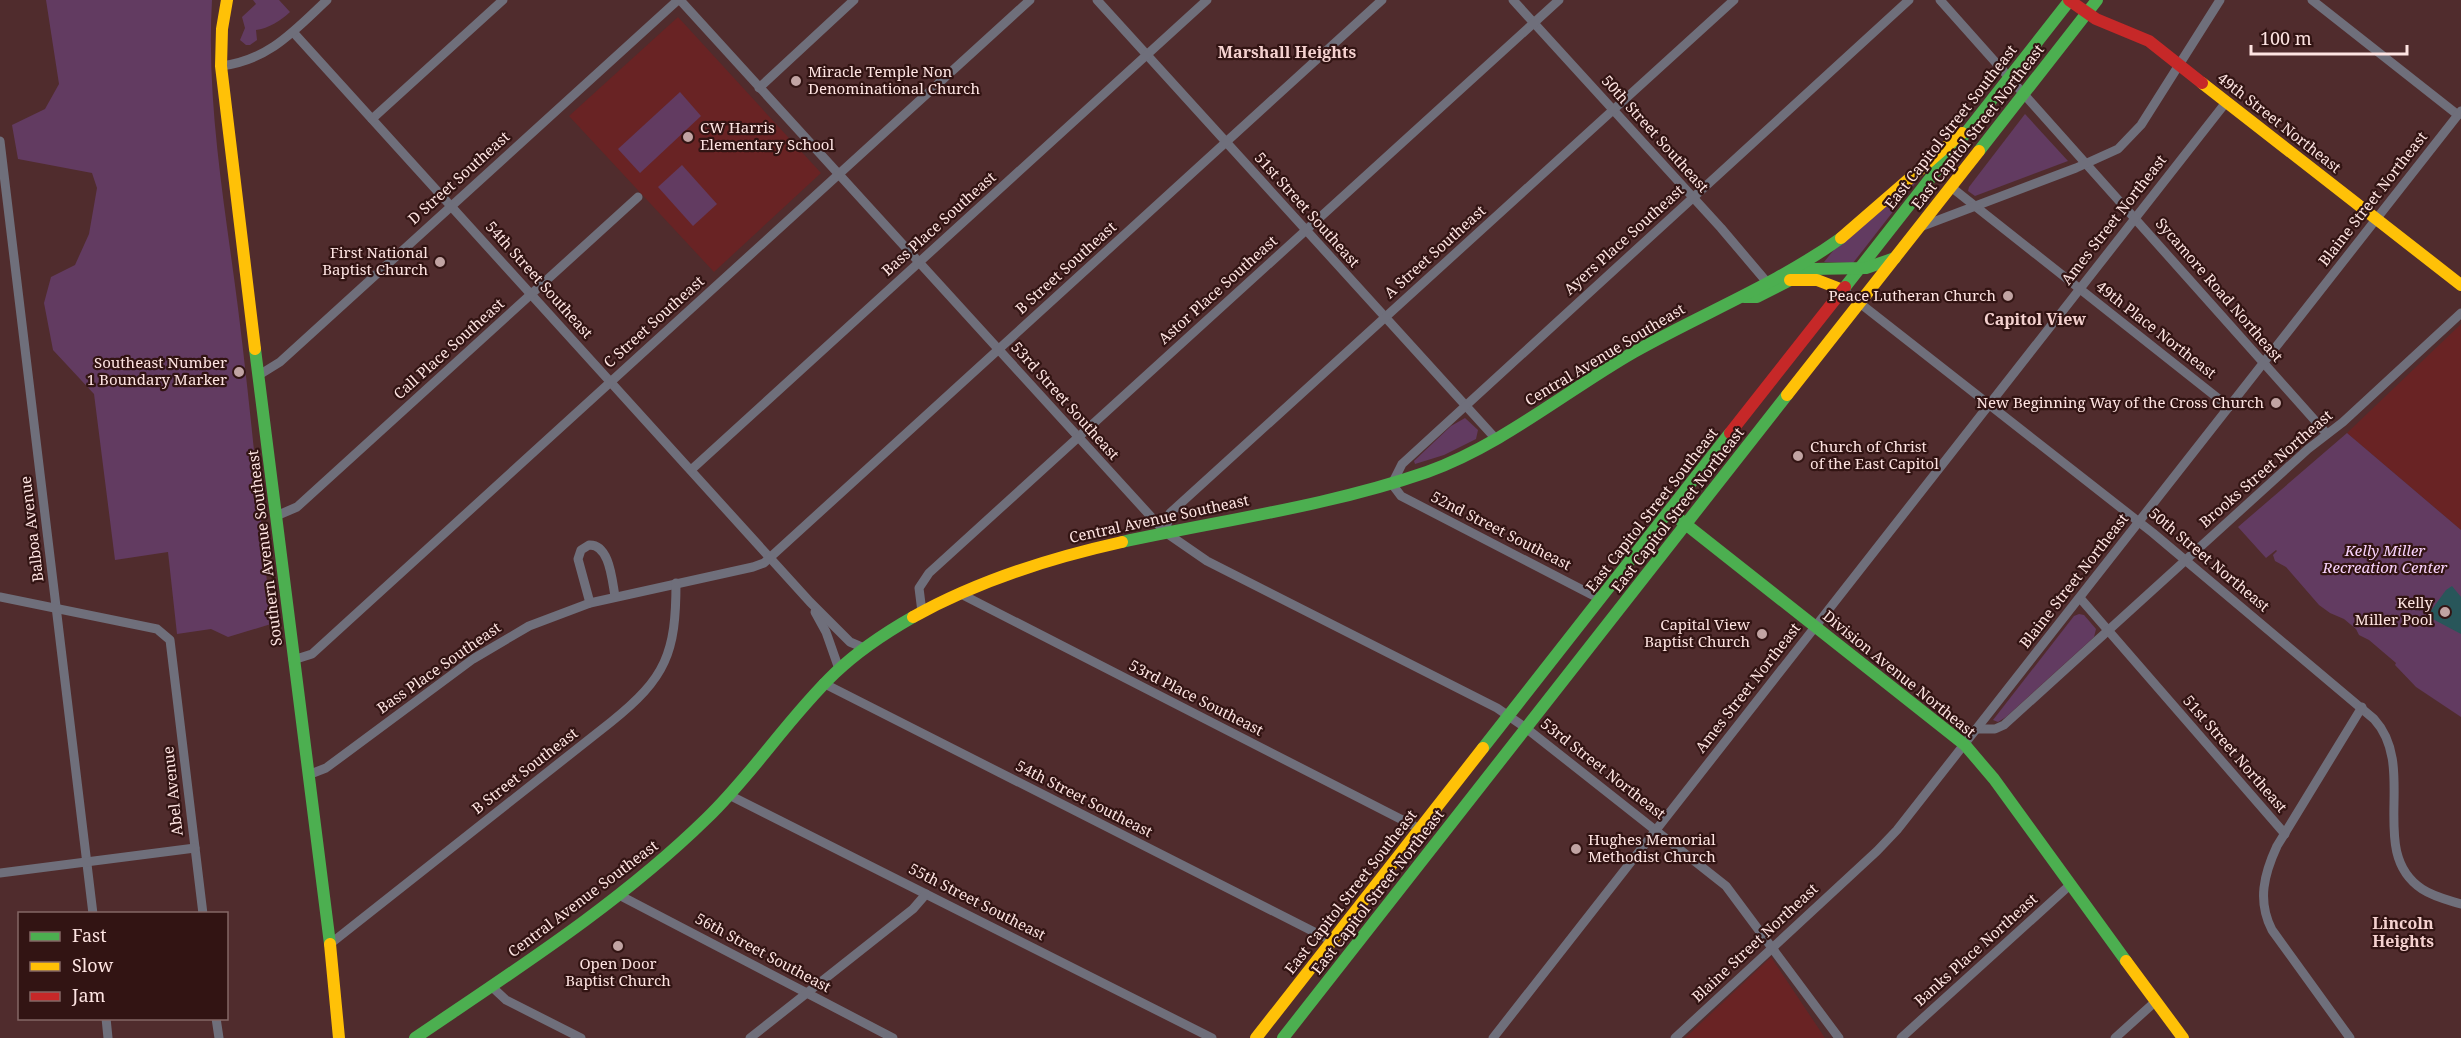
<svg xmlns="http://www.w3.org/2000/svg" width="2461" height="1038" font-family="'Noto Serif',serif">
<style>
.built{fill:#692324}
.green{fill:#623b61}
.water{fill:#28565a}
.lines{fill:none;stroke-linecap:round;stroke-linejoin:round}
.street{stroke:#6f6f7b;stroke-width:9}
.fast{stroke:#4caf50;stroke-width:12}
.slow{stroke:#ffc107;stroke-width:12}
.jam{stroke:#c62828;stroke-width:12}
.poi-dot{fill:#c1a4a3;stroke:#321413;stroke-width:2}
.labels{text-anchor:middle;stroke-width:4.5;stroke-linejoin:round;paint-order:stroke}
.poi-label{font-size:15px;fill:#fee4e2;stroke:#321413;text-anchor:end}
.street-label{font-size:15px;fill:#fee4e2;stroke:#321413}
.park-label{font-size:15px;font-style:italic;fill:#f9d3fd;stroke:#321413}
.neighbourhood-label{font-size:16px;font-weight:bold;fill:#f5d2d0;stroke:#321413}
</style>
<rect width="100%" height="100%" fill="#502c2d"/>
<g class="built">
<path d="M678,17L821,173L714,272L569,116Z"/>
<path d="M2461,324V530L2347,433Z"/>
<path d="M1771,957L1825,1038H1685Z"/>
</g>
<g class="green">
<path d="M46,0H212C206,103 225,206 238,308C251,413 261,519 271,624L228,637L211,629L177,634L168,552L115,560L94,394L53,350L44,303L51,277L75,265L89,234L97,188L92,173L18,159L12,125L45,109L59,84Z"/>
<path d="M253,0H279L290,12C282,20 267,29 256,30L257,40L250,45H246L240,40L245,28L242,17L256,4Z"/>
<path d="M680,92L701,116L640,173L618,149Z"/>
<path d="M2025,114L2068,161L1975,196L1968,191L1969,187Z"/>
<path d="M682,165L717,204L693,226L658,187Z"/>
<path d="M1920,177L1853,263L1824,262L1837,246Z"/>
<path d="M1465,418L1478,430L1476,439L1444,455L1415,464L1414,461L1451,426Z"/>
<path d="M2347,433L2461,530V717L2416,687L2395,665L2396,663L2369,640L2359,635L2356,629L2344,619L2330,613L2319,605L2286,567L2275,561L2273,555L2277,551L2276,550L2266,558L2238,527Z"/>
<path d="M2079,614L2084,615L2096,629L2094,637L2006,717L1998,722L1993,720L2074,616Z"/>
</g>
<path class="water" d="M2452,586L2461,597V634L2427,616L2446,590Z"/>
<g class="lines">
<g class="street">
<path d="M680,0L1165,532L1207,561L1497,708L1526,728L1726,886L1839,1038"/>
<path d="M1097,0L1496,439"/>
<path d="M1513,0L1721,228L1771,287"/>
<path d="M1940,0L2327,434"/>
<path d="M2312,0L2458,115"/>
<path d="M293,32L810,602L850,642L864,648"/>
<path d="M221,66C269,60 294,31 327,0"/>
<path d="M759,88L854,0"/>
<path d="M372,119L503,0"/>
<path d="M0,141L93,914"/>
<path d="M1951,187L2229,407"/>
<path d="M1920,227L2076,168L2118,149L2141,125L2220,0"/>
<path d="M1843,290L2153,533L2374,719C2419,768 2366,852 2422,889C2434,897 2448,900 2461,904"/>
<path d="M259,375L280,362L678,0"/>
<path d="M691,470L1207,0"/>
<path d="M276,516L297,507L638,197"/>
<path d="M1165,532L1170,513L1734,0"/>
<path d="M959,593L1420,829"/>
<path d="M0,597L157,629L170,640L203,914"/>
<path d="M2080,598L2285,834"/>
<path d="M1600,599L1401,496L1392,484L1402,464L1909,0"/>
<path d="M590,603L578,559L581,550L589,545C610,544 612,581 615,596"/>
<path d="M815,612L826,632L839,669"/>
<path d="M922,612L919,588L929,573L1559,0"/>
<path d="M293,660L312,654L346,623L1030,0"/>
<path d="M823,683L1332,941"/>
<path d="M1977,729H1995L2004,725L2308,449L2343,422L2461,313"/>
<path d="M308,775L326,768L473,659L529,626L590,603L753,567L764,563L1382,0"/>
<path d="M729,795L1212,1038"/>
<path d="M0,873L195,848"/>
<path d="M619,895L893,1038"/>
<path d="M330,944L611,722C666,678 676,653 676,583"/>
<path d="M491,986L506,1000L581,1038"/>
<path d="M106,1018L108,1038"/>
<path d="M216,1018L219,1038"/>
<path d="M750,1038L913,909L926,894"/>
<path d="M1493,1038L2227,101"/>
<path d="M1675,1038L1877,851L1897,830L2461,111"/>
<path d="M1901,1038L2071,884"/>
<path d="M2115,1038L2156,1001"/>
<path d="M2350,1038L2272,930C2257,901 2264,874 2277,846L2362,707"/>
</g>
<g class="fast">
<path d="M1979,151L2097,0"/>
<path d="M1845,287L2070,0"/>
<path d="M1744,297H1757L1812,269L1866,268L1895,258"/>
<path d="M255,349L330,944"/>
<path d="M1669,511L1965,745L1994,779L2126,961"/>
<path d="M1122,542C1223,520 1329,506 1427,472C1502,445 1566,391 1634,352C1703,313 1777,284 1841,238"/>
<path d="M1483,748L1730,433"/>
<path d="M415,1038C515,970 619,904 706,819C753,774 788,718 835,673C859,650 885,633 913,617"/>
<path d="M1283,1038L1787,395"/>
</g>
<g class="slow">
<path d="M227,0L222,29L221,66L255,349"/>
<path d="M2202,83L2461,285"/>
<path d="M1841,238L1962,133"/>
<path d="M1790,280H1817L1843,290"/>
<path d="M1787,395L1979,151"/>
<path d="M913,617C977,581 1050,558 1122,542"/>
<path d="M330,944L339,1038"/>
<path d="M2126,961L2183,1038"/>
<path d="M1256,1038L1483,748"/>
</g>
<g class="jam">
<path d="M2069,0L2096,19L2149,41L2202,83"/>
<path d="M1730,433L1845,287"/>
</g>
</g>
<g class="poi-dot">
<circle cx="796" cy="81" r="6"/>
<circle cx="688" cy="137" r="6"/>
<circle cx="440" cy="262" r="6"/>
<circle cx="2008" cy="296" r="6"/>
<circle cx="239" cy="372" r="6"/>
<circle cx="2276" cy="403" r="6"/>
<circle cx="1798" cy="456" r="6"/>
<circle cx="2445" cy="612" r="6"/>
<circle cx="1762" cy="634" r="6"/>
<circle cx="1576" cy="849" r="6"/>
<circle cx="618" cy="946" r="6"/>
</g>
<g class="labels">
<g class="poi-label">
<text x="808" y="77" text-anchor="start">Miracle Temple Non<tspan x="808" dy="17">Denominational Church</tspan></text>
<text x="700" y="133" text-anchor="start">CW Harris<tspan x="700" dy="17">Elementary School</tspan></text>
<text x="428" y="258">First National<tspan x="428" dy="17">Baptist Church</tspan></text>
<text x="1996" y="301">Peace Lutheran Church</text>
<text x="227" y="368">Southeast Number<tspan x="227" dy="17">1 Boundary Marker</tspan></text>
<text x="2264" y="408">New Beginning Way of the Cross Church</text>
<text x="1810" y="452" text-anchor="start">Church of Christ<tspan x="1810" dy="17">of the East Capitol</tspan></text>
<text x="2433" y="608">Kelly<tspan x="2433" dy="17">Miller Pool</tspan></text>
<text x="1750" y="630">Capital View<tspan x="1750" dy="17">Baptist Church</tspan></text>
<text x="1588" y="845" text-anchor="start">Hughes Memorial<tspan x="1588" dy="17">Methodist Church</tspan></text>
<text x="618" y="969" text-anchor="middle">Open Door<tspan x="618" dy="17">Baptist Church</tspan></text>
</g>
<g class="street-label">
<text transform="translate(2279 123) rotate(38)" y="5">49th Street Northeast</text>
<text transform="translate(1951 127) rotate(-52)" y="5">East Capitol Street Southeast</text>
<text transform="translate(1978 127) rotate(-52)" y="5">East Capitol Street Northeast</text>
<text transform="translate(1655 134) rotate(48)" y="5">50th Street Southeast</text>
<text transform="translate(459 178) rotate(-42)" y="5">D Street Southeast</text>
<text transform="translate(2373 199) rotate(-52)" y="5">Blaine Street Northeast</text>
<text transform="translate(1307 210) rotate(48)" y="5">51st Street Southeast</text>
<text transform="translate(2114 220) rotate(-52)" y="5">Ames Street Northeast</text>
<text transform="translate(939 224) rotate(-42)" y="5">Bass Place Southeast</text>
<text transform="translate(1624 240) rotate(-42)" y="5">Ayers Place Southeast</text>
<text transform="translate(1435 252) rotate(-42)" y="5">A Street Southeast</text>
<text transform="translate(1066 268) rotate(-42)" y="5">B Street Southeast</text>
<text transform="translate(539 280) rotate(48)" y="5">54th Street Southeast</text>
<text transform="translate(1218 290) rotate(-42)" y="5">Astor Place Southeast</text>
<text transform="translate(2219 290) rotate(49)" y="5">Sycamore Road Northeast</text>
<text transform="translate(654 322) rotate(-42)" y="5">C Street Southeast</text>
<text transform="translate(2156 330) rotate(38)" y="5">49th Place Northeast</text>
<text transform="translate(449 349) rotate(-42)" y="5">Call Place Southeast</text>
<text transform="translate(1605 355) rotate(-31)" y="5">Central Avenue Southeast</text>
<text transform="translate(1065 401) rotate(48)" y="5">53rd Street Southeast</text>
<text transform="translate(2266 469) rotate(-41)" y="5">Brooks Street Northeast</text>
<text transform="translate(1652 510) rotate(-52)" y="5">East Capitol Street Southeast</text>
<text transform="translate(1678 510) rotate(-52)" y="5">East Capitol Street Northeast</text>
<text transform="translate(1159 519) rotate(-12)" y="5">Central Avenue Southeast</text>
<text transform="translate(32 529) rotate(-97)" y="5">Balboa Avenue</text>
<text transform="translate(1501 531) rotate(27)" y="5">52nd Street Southeast</text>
<text transform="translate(265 548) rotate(-97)" y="5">Southern Avenue Southeast</text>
<text transform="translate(2209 560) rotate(40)" y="5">50th Street Northeast</text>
<text transform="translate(2074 581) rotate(-52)" y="5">Blaine Street Northeast</text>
<text transform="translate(439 668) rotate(-35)" y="5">Bass Place Southeast</text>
<text transform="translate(1899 674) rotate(39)" y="5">Division Avenue Northeast</text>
<text transform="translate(1748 688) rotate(-52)" y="5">Ames Street Northeast</text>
<text transform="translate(1196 698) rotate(27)" y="5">53rd Place Southeast</text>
<text transform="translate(2235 754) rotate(49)" y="5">51st Street Northeast</text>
<text transform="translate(1603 769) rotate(38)" y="5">53rd Street Northeast</text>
<text transform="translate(525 771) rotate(-38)" y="5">B Street Southeast</text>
<text transform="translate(173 791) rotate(-96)" y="5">Abel Avenue</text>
<text transform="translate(1084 799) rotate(27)" y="5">54th Street Southeast</text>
<text transform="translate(1351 892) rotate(-52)" y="5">East Capitol Street Southeast</text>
<text transform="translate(1378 892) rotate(-52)" y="5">East Capitol Street Northeast</text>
<text transform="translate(583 899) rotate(-37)" y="5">Central Avenue Southeast</text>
<text transform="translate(977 902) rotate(27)" y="5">55th Street Southeast</text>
<text transform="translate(1755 943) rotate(-43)" y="5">Blaine Street Northeast</text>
<text transform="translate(1976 950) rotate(-42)" y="5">Banks Place Northeast</text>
<text transform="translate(763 953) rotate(28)" y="5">56th Street Southeast</text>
</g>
<g class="park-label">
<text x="2385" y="556">Kelly Miller<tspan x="2385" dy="17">Recreation Center</tspan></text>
</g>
<g class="neighbourhood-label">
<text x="1287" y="58">Marshall Heights</text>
<text x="2035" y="325">Capitol View</text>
<text x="2403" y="929">Lincoln<tspan x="2403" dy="18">Heights</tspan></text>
</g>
</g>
<rect x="18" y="912" width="210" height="108" fill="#321413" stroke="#846766" stroke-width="1.5"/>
<rect x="30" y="932" width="30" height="9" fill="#4caf50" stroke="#846766" stroke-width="1.5"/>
<text x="72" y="942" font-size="18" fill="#fee4e2">Fast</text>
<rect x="30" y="962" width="30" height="9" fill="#ffc107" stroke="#846766" stroke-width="1.5"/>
<text x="72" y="972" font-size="18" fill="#fee4e2">Slow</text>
<rect x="30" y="992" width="30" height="9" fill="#c62828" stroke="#846766" stroke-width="1.5"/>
<text x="72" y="1002" font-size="18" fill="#fee4e2">Jam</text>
<path d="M2251 45v9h156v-9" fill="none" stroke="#fee4e2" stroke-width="3"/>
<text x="2260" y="45" font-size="18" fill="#fee4e2" stroke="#321413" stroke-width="4.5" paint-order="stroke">100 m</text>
</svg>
